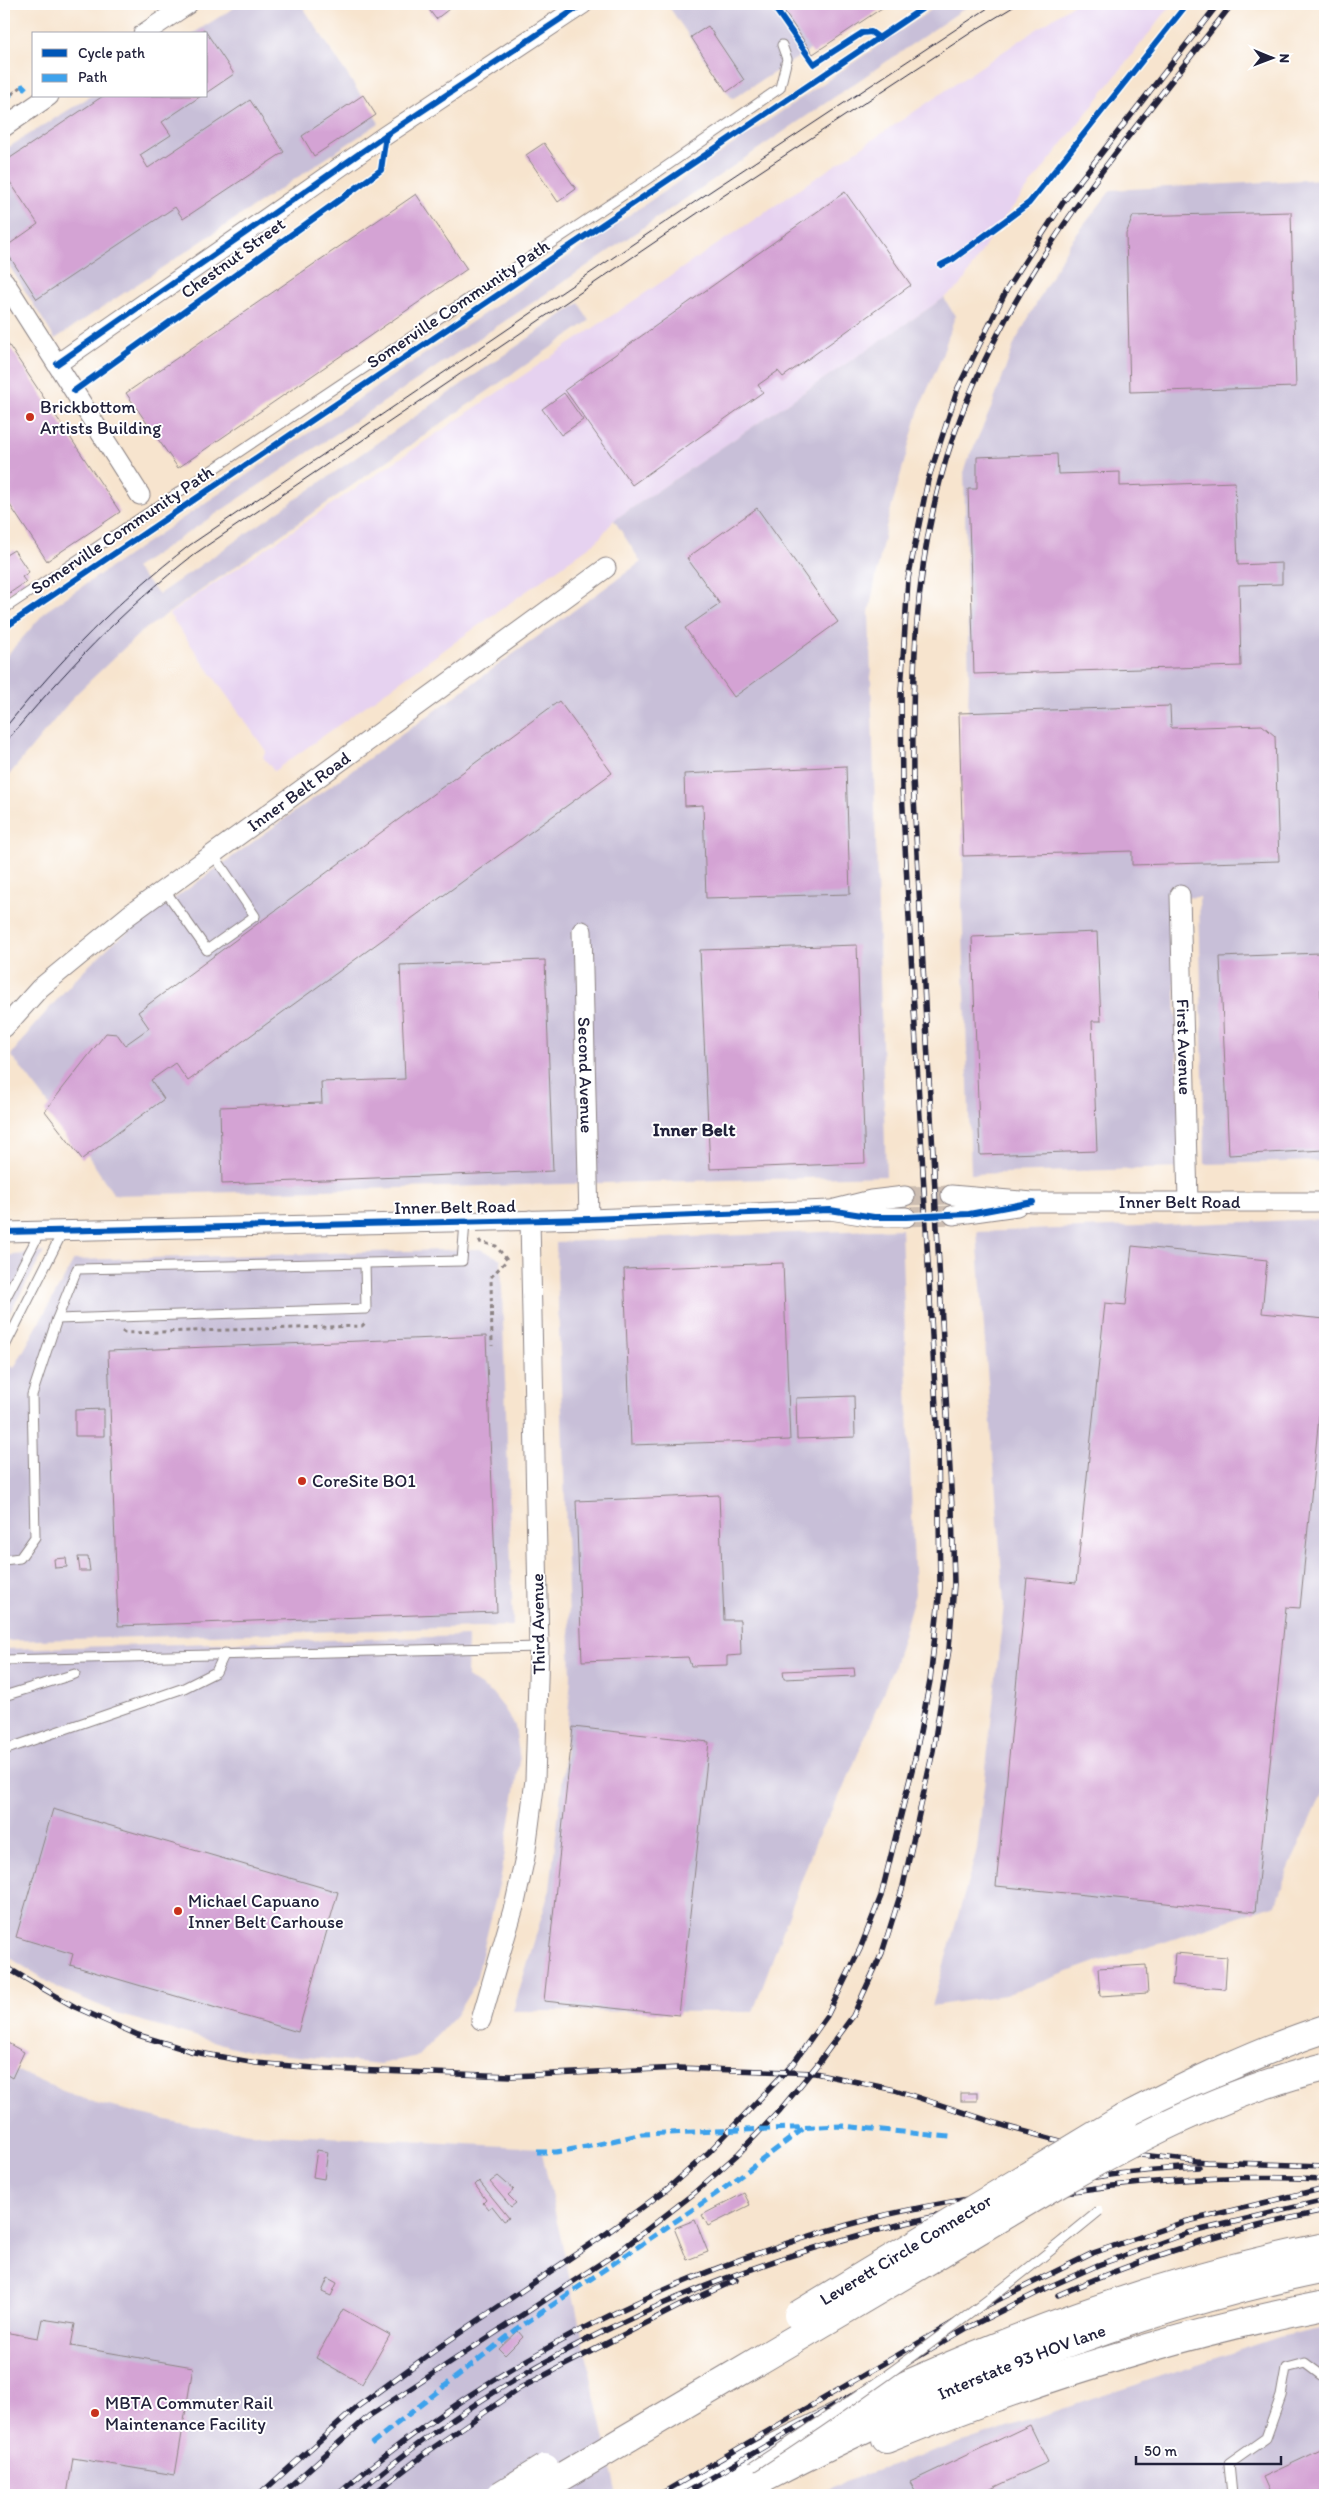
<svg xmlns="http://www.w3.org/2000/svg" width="1329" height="2499" font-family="Itim,sans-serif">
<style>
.built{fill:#e6d2f0}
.industrial{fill:#c8bfd8}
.building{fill:#d4a3d4}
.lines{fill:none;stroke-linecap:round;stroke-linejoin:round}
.street-tunnel{stroke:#ccbdb1;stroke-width:19;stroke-dasharray:19 9;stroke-linecap:butt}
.lane-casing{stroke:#8c8384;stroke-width:11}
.street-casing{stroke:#8c8384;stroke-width:21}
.highway-casing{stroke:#8c8384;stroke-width:30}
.path{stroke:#8c8384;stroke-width:3;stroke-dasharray:4 4;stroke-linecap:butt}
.lane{stroke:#fff;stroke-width:9}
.street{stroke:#fff;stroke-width:19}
.highway{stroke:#fff;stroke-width:28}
.tram{stroke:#22223b;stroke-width:1}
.rail-casing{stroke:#22223b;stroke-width:5.5}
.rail{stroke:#fff;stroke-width:4;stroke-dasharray:11;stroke-linecap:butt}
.lane-bridge-casing{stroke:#8c8384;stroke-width:11;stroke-linecap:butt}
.highway-bridge-casing{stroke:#8c8384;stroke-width:30;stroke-linecap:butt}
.lane-bridge{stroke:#fff;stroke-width:9}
.highway-bridge{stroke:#fff;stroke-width:28}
.quiet{stroke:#3ea2ec;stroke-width:5;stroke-dasharray:10 5;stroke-linecap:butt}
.cycleway-casing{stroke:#fff;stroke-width:9}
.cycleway{stroke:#0057b8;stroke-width:6}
.poi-dot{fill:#c8321e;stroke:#fff;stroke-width:2}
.labels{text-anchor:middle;stroke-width:4;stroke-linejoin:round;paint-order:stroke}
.street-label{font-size:18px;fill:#22223b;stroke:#fff}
.poi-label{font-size:18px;fill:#22223b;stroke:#fff;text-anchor:start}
.neighbourhood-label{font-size:19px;font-weight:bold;fill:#22223b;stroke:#fff}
</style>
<rect width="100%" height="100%" fill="#fff"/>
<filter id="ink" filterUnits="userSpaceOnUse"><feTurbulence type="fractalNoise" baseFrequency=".02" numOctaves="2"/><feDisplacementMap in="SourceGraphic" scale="10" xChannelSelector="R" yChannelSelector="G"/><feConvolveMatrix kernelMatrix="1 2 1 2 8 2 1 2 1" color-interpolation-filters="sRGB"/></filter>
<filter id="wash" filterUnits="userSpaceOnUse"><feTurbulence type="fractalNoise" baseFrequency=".0096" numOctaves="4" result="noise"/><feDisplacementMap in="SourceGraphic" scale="20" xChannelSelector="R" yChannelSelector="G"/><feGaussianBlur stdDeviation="1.12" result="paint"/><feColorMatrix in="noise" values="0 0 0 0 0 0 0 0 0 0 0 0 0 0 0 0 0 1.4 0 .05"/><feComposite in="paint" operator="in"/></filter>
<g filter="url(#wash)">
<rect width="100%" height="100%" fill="#f7e4ce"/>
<path class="built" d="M1074,4H1172L997,227L961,285L944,298L614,520L597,541L274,771L263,757L266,751L169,614Z"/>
<g class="industrial">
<path d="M240,4H301L379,123L55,339L4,257V150L91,96H206V34H192Z"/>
<path d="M667,4H883L732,99Z"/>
<path d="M940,4H971L556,287L135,568L159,594L579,303L589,321L141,632L76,694L4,781V659L46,611Z"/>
<path d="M1325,179V1161L1205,1164L1199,897L1172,898L1181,1168L971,1174L962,904L969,679L964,469L992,406L1015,342L1070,243L1111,190Z"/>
<path d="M944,298L955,316L941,359L919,409L886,527L869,612L886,1176L114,1195L87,1154L11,1055L31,1029L79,975L113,943L641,562L614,520Z"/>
<path d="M1325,1219V1786L1287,1873L1276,1904L1162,1943L1096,1962L1005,1995L932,2006L977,1850L1004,1604L977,1232Z"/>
<path d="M901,1229L915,1594L894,1666L846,1783L817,1838L753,2012L513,2011L550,1889L564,1767L571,1677L556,1242Z"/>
<path d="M480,1249L501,1259L513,1626L4,1641V1363L14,1368L74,1260Z"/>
<path d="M44,1252L4,1323V1256Z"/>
<path d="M468,1636L467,1677L492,1693L504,1708L515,1726L520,1761L501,1876L475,1984L456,2015L418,2056L380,2064L247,2051L124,2016L56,1987L4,1954V1649Z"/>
<path d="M4,2065L63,2091L96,2103L188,2125L250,2133L541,2148L617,2495H4Z"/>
<path d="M1325,2327V2495H820L845,2481L1279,2337Z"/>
</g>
<g id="blocks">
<g class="building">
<path d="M432,4H445L449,9L436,19L427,7Z"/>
<path d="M779,4H888L813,54Z"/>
<path d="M708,26L744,80L727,92L691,37Z"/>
<path d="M204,29L234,74L206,93V34H197Z"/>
<path d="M363,95L376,115L314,156L302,136Z"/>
<path d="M103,96H201L162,122L171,135L140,155L148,168L250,100L284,152L183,219L175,207L37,299L4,248L38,224L4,173V162Z"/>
<path d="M544,143L576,189L558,202L526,155Z"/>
<path d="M845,192L911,285L783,377L778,371L758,385L763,392L632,485L565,390Z"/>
<path d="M416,194L467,269L178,468L126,393Z"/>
<path d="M1291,212L1296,387L1130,392L1126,234L1133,216Z"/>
<path d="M4,338L120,512L47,561L4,496Z"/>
<path d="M564,393L583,420L561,435L542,409Z"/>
<path d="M1057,454L1058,474L1120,472V486L1235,482L1238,565L1282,563V584L1239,585L1241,666L974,674L968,489H977V457Z"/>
<path d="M757,508L838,622L734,697L685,628L720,604L687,558Z"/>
<path d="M14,550L29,572L22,577L26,582L4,597V553L6,555Z"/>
<path d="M559,701L612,773L188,1081L175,1063L151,1080L164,1099L82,1159L45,1111L106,1033L117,1034L125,1045L149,1028L138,1012Z"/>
<path d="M1170,706L1171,728L1262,725L1275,736L1279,861L1132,865V851L963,856L959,713Z"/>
<path d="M846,766L850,894L706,898L703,805L685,806L684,774Z"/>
<path d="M1097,932L1101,1021H1092L1097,1151L980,1155L972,937Z"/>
<path d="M857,945L865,1163L710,1169L700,950Z"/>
<path d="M1319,953L1325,1095V1150L1229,1155L1220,957Z"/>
<path d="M545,960L553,1171L222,1184L220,1107L322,1103L321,1082L405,1079L400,965Z"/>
<path d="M1132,1246L1267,1260L1262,1313L1325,1319V1356L1300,1608L1286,1607L1255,1912L996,1886L1027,1578L1076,1583L1105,1303L1126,1305Z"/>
<path d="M783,1263L790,1440L631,1445L624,1269Z"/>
<path d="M486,1336L497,1612L118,1626L108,1351Z"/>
<path d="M854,1396L855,1437L797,1439L796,1398Z"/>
<path d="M104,1409V1436H75V1410Z"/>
<path d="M719,1495L724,1620H740L741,1655L727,1656V1665L691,1666L688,1657L582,1661L576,1501Z"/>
<path d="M78,1557H88L90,1571H80Z"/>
<path d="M66,1558L67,1567L55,1568L54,1559Z"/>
<path d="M854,1668L855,1676L784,1679L783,1671Z"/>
<path d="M573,1727L709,1742L679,2015L544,2001Z"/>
<path d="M53,1809L338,1892L298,2032L70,1965L73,1954L16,1937Z"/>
<path d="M1175,1953L1227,1957L1225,1989L1172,1985Z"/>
<path d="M1146,1965L1148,1993L1100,1996L1098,1968Z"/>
<path d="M4,2041L24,2052L12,2078L4,2073Z"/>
<rect x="961" y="2093" width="16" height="8"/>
<path d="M317,2150L328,2152L324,2179L313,2177Z"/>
<path d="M498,2176L514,2190L508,2195L516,2203L511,2207L490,2182Z"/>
<path d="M479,2181L509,2218L504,2221L492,2206L488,2209L483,2203L486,2200L475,2185Z"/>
<path d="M744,2193L750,2205L708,2226L702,2215Z"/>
<path d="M695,2220L708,2252L687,2260L674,2228Z"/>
<path d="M328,2278L337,2283L331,2296L322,2292Z"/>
<path d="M343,2309L390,2335L362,2384L316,2358Z"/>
<path d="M42,2319L75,2324L71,2346L193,2367L175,2475L73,2458L67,2495H4V2332L38,2338Z"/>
<path d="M518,2331L523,2337L505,2355L499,2349Z"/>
<path d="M1030,2425L1048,2462L978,2495H917L910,2482Z"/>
<path d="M1325,2448V2495H1271L1263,2477Z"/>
</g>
</g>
</g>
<g filter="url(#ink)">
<use href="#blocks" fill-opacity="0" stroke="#8c8384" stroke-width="1"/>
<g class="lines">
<g class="street-tunnel">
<path d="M905,1196L951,1195"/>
<path d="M906,1217L953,1215"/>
</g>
<defs>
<g id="lane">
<path d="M4,609L661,170L780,88L787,59L782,45"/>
<path d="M164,889L207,950L255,916L213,854"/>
<path d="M4,1301L40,1232"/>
<path d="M57,1319L366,1309L365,1263"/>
<path d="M4,1348L63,1231"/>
<path d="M4,1560L20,1558L35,1537L32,1395L57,1319L77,1269L462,1261L465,1222"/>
<path d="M4,1660L539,1647"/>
<path d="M4,1696L75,1674"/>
<path d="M4,1750L184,1688L216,1672L225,1653"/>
<path d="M1232,2495L1229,2464L1266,2438L1281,2396L1286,2368L1305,2363L1325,2378"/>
</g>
<g id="street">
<path d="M143,34L188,4"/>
<path d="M4,127L49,96"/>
<path d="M4,281L140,495"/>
<path d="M57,364L386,135L583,4"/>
<path id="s1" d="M1180,895L1188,1201"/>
<path id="s2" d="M582,931L589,1219"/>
<path id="s3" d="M4,1028L40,988L129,915L606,568"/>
<path id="s4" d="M951,1195L1033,1202H1325"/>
<path d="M835,1209L871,1200L905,1196"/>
<path d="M953,1215L1017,1206"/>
<path d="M4,1232L589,1219L830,1210L874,1217H906"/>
<path d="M481,2020L515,1903L525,1857L535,1780L539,1647L530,1220"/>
</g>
<g id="highway">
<path d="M1124,2118C1190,2084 1255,2052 1325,2029"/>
<path d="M886,2439C1027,2382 1176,2334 1325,2305"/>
<path d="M685,2495C886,2386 1100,2292 1325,2247"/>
<path id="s5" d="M732,2495C918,2396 1118,2311 1325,2269"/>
</g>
</defs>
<use href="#lane" class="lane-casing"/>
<use href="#street" class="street-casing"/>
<use href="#highway" class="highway-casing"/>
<g class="path">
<path d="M4,92L7,95"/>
<path d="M12,94L21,87"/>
<path d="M479,1240L480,1242L496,1246L507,1260L491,1277L492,1346"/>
<path d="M122,1331L125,1333L362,1326L365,1323"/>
</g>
<use href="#lane" class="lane"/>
<use href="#street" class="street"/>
<use href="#highway" class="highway"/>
<g class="tram">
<path d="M4,729C63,657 116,602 190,545L708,193L994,4"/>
<path d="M4,744C64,672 121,611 196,553L714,202L972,32L1018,4"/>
</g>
<defs>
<g id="rail">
<path d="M4,1966L75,2007L138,2035L194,2052L256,2063L326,2069L512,2076L679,2068L815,2073L895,2090L1008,2127L1094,2150L1206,2162L1325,2166"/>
<path d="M1058,2295C1144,2257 1233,2229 1325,2211"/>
<path d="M259,2495L357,2407L445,2343L607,2233L666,2190L709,2152L792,2065L827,2016L860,1949L881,1896L915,1758L930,1681L940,1588L938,1444L902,791L901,691L908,579L928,480L958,388L1007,289L1064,201L1218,4"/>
<path d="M280,2495L369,2416L621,2250L693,2194L739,2153L780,2110L817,2065L853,2016L882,1953L903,1886L933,1751L949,1649L954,1584L952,1508L913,779C912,679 914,579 940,481C988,297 1118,151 1232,4"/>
<path d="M337,2495C494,2360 682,2266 882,2216C917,2207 953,2202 989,2195C1058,2182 1128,2170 1199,2167"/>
<path d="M355,2495C527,2346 739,2257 960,2211C1081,2185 1202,2173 1325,2179"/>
<path d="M372,2495L430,2450L520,2388L679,2306L736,2280"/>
<path d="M659,2495L961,2318L1093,2253L1184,2222L1325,2188"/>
<path d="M682,2495L967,2328L1053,2285L1098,2265L1188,2233L1325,2200"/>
</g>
</defs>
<use href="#rail" class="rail-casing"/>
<use href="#rail" class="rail"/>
<defs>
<path id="lane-bridge" d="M752,2467C873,2389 988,2303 1099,2211"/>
<g id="highway-bridge">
<path id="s6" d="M798,2315L1124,2118"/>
<path d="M501,2495L545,2468"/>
<path d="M531,2495C665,2416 800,2336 934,2257C1057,2184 1184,2101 1325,2067"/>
</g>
</defs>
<use href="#lane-bridge" class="lane-bridge-casing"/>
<use href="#highway-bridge" class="highway-bridge-casing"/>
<use href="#lane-bridge" class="lane-bridge"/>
<use href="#highway-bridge" class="highway-bridge"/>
<g class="quiet">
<path d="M21,87L23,86L26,89"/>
<path d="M7,95L12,94"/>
<path d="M537,2152H556L586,2147L642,2134L843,2126L950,2137"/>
<path d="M371,2444L517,2329L723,2189L803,2129"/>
</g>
<defs>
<g id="cycleway">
<path d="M772,4L814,64L862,33L871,32L879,38"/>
<path d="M941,265L953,259L1029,203L1187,4"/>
<path d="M57,364L386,135L583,4"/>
<path d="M74,391L381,170L386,135"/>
<path d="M4,628L929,4"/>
<path d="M4,1232L589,1219L830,1210L874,1217H906L969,1214L1033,1202"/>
</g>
</defs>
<use href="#cycleway" class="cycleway-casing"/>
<use href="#cycleway" class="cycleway"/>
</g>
</g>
<g class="poi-dot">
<circle cx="30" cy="417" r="5"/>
<circle cx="302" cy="1481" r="5"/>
<circle cx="178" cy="1911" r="5"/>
<circle cx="95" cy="2413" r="5"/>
</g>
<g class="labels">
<g class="street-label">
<text transform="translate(233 258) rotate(-36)" y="6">Chestnut Street</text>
<text transform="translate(458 304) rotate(-34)" y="6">Somerville Community Path</text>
<text transform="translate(122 530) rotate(-34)" y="6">Somerville Community Path</text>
<text dy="6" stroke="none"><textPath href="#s3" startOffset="379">Inner Belt Road</textPath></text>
<text dy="6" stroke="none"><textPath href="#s1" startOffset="152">First Avenue</textPath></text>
<text dy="6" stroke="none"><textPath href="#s2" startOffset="144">Second Avenue</textPath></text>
<text dy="6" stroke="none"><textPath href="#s4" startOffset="229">Inner Belt Road</textPath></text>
<text transform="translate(455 1207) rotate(-1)" y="6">Inner Belt Road</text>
<text transform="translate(538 1624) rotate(-91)" y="6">Third Avenue</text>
<text dy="6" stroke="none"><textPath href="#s6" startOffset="126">Leverett Circle Connector</textPath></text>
<text dy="6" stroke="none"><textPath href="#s5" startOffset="319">Interstate 93 HOV lane</textPath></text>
</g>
<g class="poi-label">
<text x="40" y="413">Brickbottom<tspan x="40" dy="21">Artists Building</tspan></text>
<text x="312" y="1487">CoreSite BO1</text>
<text x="188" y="1907">Michael Capuano<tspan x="188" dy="21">Inner Belt Carhouse</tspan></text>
<text x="105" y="2409">MBTA Commuter Rail<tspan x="105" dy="21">Maintenance Facility</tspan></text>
</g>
<g class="neighbourhood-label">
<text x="694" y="1136">Inner Belt</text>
</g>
</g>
<rect width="1329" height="2499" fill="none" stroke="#fff" stroke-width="20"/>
<rect x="32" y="32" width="175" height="65" fill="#ffffff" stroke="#a7a7b1"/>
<rect x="42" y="49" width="25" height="8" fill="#0057b8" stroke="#a7a7b1"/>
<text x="78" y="58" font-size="15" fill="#22223b">Cycle path</text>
<rect x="42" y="74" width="25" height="8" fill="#3ea2ec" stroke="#a7a7b1"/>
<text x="78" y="82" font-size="15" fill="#22223b">Path</text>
<g transform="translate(1272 58) rotate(91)" stroke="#ffffff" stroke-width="4" paint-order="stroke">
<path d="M0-4L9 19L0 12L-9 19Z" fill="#22223b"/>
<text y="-8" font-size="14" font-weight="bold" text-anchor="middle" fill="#22223b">N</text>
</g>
<path d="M1136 2456v8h145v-8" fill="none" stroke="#22223b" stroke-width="2.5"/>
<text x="1144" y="2456" font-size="15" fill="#22223b" stroke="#ffffff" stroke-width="4" paint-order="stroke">50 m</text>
</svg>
